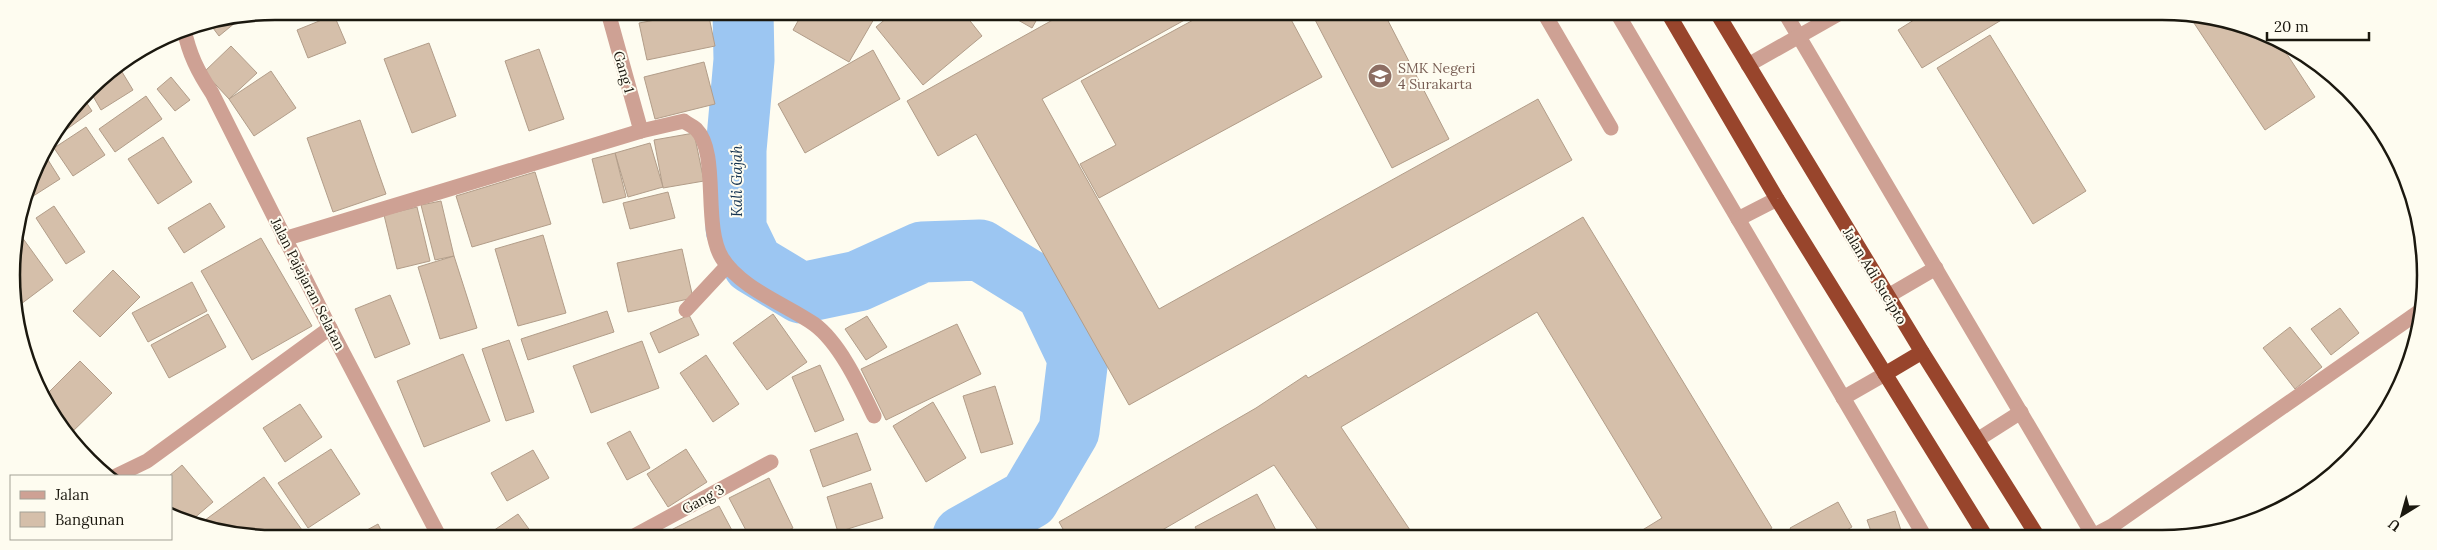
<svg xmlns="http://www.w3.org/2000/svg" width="2437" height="550" font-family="Lora,serif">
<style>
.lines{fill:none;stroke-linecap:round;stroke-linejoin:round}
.river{stroke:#9cc6f2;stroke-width:61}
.building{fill:#d5bfaa;stroke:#b29d89}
.service{stroke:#cea194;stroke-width:15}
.minor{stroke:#cea194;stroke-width:15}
.trunk{stroke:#98452c;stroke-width:15}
.labels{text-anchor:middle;stroke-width:4;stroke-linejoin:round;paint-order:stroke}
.education-label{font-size:14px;fill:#785e54;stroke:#fefcf0;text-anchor:start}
.street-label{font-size:14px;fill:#1b180f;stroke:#fefcf0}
.water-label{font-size:15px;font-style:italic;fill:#153350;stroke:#fefcf0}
.rim{fill:none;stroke:#1b180f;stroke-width:2.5}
</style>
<rect width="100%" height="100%" fill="#fefcf0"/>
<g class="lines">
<path class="river" d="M743,12L744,60L736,150V229L753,264L801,293L858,281L922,252L980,250L1046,291L1078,358L1069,431L1029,499L963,536"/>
</g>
<g class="building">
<path d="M644,12H664L645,17Z"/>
<path d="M698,12H708L715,46L647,60L639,23Z"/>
<path d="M803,12H878L849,62L793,30Z"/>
<path d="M894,12H963L982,36L923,85L876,27Z"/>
<path d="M1004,12H1041L1032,28Z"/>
<path d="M1067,12H1199L1042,99L1159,309L1538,99L1572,160L1129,405L976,134L938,156L907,101Z"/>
<path d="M1208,12H1287L1322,77L1099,198L1080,164L1116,145L1081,81Z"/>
<path d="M1311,12L1384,13L1449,139L1392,168Z"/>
<path d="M1925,13H2013L1922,68L1898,30Z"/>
<path d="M2188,14H2197L2279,42L2315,97L2265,130Z"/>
<path d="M334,15L346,43L308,58L297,30Z"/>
<path d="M241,18L219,36L210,24Z"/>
<path d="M1990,35L2086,191L2033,224L1937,68Z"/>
<path d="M429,43L456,116L412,133L384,59Z"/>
<path d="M231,46L257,73L229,99L204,72Z"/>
<path d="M539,49L564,119L529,131L505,61Z"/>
<path d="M873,50L900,99L805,153L778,104Z"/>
<path d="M704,62L715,104L655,119L644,77Z"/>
<path d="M119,67L133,90L101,110L90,91L100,78Z"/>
<path d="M271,71L296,108L254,136L229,99Z"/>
<path d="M171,77L190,100L175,111L157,89Z"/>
<path d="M146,96L162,119L115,152L99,129Z"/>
<path d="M84,99L92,111L63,132L61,129Z"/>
<path d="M360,120L386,194L333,212L307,138Z"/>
<path d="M86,127L105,155L73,176L54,148Z"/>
<path d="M694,133L704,181L663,188L654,140Z"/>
<path d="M163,137L192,182L158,204L128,159Z"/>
<path d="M650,143L663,187L628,197L615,153Z"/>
<path d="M43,152L60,179L27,200L39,158Z"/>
<path d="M615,153L626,197L603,203L592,159Z"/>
<path d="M535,172L551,224L472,247L456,196Z"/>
<path d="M668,192L675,218L630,229L623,203Z"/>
<path d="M441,201L454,256L435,260L421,205Z"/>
<path d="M210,203L225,227L184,253L168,228Z"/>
<path d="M54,206L85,252L66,264L36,218Z"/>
<path d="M417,207L430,261L397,269L384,215Z"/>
<path d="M1583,217L1772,528L1758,537H1631L1662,518L1537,312L1341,427L1414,536H1322L1274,465L1152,536H1067L1059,522L1256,408L1306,375L1308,378Z"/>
<path d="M19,233L53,280L17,307L12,257Z"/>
<path d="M543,235L566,313L518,326L495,249Z"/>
<path d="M261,238L312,326L252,360L201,271Z"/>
<path d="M682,249L693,298L628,312L617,263Z"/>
<path d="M454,256L477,328L440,339L418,267Z"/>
<path d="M113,270L140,297L100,337L73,311Z"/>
<path d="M192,282L207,311L148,342L132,313Z"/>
<path d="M390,295L410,344L375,358L355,309Z"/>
<path d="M2340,308L2359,333L2331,355L2311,329Z"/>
<path d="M607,311L614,332L528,360L521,339Z"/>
<path d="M208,314L226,347L169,378L151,345Z"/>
<path d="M773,314L807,362L767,390L733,343Z"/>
<path d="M689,315L699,335L659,353L650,333Z"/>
<path d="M867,316L887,347L866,360L845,329Z"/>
<path d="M957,324L981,374L886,420L861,369Z"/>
<path d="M2290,327L2322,367L2295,389L2263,348Z"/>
<path d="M509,340L534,412L506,421L482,349Z"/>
<path d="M642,341L659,388L591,413L573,366Z"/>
<path d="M463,354L490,421L424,447L397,381Z"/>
<path d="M706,355L739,404L713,422L680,373Z"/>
<path d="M80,361L112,393L67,437L46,395Z"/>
<path d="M820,365L844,420L815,432L792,377Z"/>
<path d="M37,377L46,385L43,389Z"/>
<path d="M995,386L1013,444L981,453L963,396Z"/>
<path d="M933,402L966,458L926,482L893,426Z"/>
<path d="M300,404L322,437L285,462L263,428Z"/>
<path d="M630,431L650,468L627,480L607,443Z"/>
<path d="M857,433L871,470L823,487L810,450Z"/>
<path d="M331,449L360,494L308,528L278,483Z"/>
<path d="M686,449L707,482L668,507L647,474Z"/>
<path d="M533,450L549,478L507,501L491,473Z"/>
<path d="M182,465L213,502L192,520L171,513V476H169Z"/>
<path d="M264,477L302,530L293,536H240L201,523Z"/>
<path d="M769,478L793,528L776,536H749L729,498Z"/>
<path d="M871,483L883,518L838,532L827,497Z"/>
<path d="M1257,494L1279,536H1200L1195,527Z"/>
<path d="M1838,502L1852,527L1834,537H1795L1790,528Z"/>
<path d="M719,506L735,536H660L675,528Z"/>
<path d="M1895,511L1903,537H1873L1867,520Z"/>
<path d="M518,514L534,536H488L487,535Z"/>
<path d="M378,524L384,536H356Z"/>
</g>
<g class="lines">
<g class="service">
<path d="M1544,13L1611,128"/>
<path d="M1617,13L1925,537"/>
<path d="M1785,13L2094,537"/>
<path d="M1748,65L1840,13"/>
<path d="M1738,219L1777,199"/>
<path d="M1888,296L1936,268"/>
<path d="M1843,398L1885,374"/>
<path d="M1977,440L2021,412"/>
</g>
<g class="minor">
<path d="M608,12L641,131"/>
<path d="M184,29C189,54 198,72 212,93L330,328L439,536"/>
<path d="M284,239L641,131L684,121C687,124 693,126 696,129C720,153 702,226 722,258C740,288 787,305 814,324C840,343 860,387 874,416"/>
<path d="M686,310L727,266"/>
<path d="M116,476L147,461L330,328"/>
<path d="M634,536L771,462"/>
<path d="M2091,537L2112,526L2423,309"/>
</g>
<g class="trunk">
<path d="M1668,13L1777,199L1986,537"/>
<path d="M1717,13L1922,352L2038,537"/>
<path d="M1885,374L1922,352"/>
</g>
</g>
<defs>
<symbol id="school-disc" viewBox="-11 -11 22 22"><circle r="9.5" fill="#8d6e63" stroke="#fefcf0"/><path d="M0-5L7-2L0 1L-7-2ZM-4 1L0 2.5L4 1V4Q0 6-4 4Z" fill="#fff"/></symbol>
</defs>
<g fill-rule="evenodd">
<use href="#school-disc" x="1366" y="62" width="28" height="28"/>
</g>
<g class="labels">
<g class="education-label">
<text x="1398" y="73">SMK Negeri<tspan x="1398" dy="16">4 Surakarta</tspan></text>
</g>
<g class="street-label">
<text transform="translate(624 72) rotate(74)" y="5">Gang 1</text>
<text transform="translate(1875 276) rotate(59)" y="5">Jalan Adi Sucipto</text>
<text transform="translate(308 284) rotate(63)" y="5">Jalan Pajajaran Selatan</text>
<text transform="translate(703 499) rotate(-29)" y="5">Gang 3</text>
</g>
<g class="water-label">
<text transform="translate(737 181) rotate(-90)" y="5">Kali Gajah</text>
</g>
</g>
<path d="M0 0H2437V550H0ZM275 20H2162A255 255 0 0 1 2417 275V275A255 255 0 0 1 2162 530H275A255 255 0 0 1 20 275V275A255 255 0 0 1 275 20Z" fill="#fefcf0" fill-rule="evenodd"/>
<path class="rim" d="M275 20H2162A255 255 0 0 1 2417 275V275A255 255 0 0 1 2162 530H275A255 255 0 0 1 20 275V275A255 255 0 0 1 275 20Z"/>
<rect x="10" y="475" width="162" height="65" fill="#fefcf0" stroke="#a3a196"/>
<rect x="20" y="491" width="25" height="8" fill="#cea194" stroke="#a3a196"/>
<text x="55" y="500" font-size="15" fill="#1b180f">Jalan</text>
<rect x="20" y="512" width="25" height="15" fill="#d5bfaa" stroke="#a3a196"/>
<text x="55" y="525" font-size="15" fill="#1b180f">Bangunan</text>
<g transform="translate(2402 515) rotate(217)" stroke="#fefcf0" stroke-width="4" paint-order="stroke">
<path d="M0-4L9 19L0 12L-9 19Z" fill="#1b180f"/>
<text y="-8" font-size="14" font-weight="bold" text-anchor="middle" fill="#1b180f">U</text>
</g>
<path d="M2267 32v8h102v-8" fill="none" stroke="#1b180f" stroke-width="2.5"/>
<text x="2274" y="32" font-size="15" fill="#1b180f" stroke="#fefcf0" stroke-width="4" paint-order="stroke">20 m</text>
</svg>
